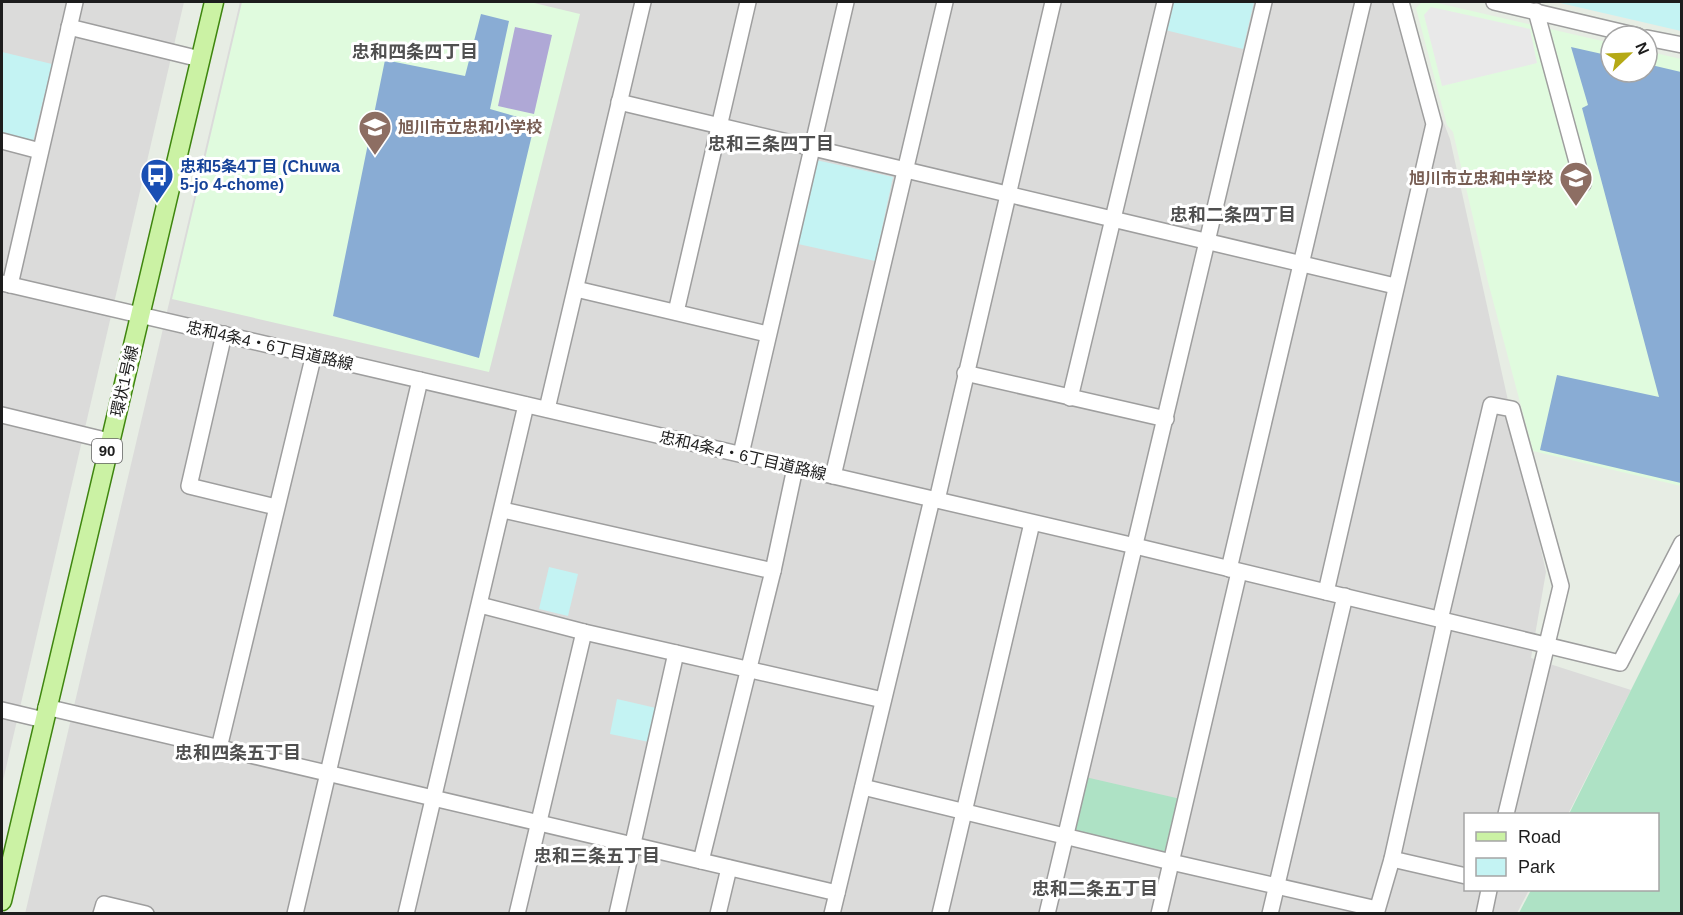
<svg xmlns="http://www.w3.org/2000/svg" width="1683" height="915" font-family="Arial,'Noto Sans JP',sans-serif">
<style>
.residential{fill:#dbdbda}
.education{fill:#e0fbde}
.grass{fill:#aee2c5}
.park{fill:#c4f3f3}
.pitch{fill:#89acd4}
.parking{fill:#e9e9e9}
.water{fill:#afa8d6}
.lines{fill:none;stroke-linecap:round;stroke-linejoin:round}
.minor-casing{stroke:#9e9e9e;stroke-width:18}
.major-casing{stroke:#3f860f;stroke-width:21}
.minor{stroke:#fff;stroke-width:15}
.major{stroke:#cbf2a4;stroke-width:18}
.labels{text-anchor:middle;stroke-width:6;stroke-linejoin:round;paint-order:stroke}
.shield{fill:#fff;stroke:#616161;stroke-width:1.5}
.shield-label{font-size:15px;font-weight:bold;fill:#1d1d1d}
.education-label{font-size:16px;font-weight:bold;fill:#785e54;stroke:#fff;text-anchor:start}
.transit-label{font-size:16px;font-weight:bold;fill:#164399;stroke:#fff;text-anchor:start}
.street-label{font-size:16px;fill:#1d1d1d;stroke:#fff}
.neighbourhood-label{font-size:18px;font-weight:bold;fill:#505050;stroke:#fff}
</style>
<rect width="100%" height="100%" fill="#e7ede4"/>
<g class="residential">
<path d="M2,2H184L2,785Z"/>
<path d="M240,2H1397L1450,139L1546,572L1531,658L1631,690L1568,814H1466V890H1529L1517,913L25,914Z"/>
</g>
<g class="education">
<path d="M242,2H530L580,14L489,372L172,299Z"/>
<path d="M1422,2H1433L1611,43V72H1647V51L1681,59V486L1533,451L1488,282L1453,132L1447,125L1416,8Z"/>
</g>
<g class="grass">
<path d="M1681,590V913H1519L1531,890H1658V814H1569Z"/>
<path d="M1081,776L1185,800L1171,862L1066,836Z"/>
</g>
<g class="park">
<path d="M1172,2H1254L1243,49L1165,30Z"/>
<path d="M1556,2H1681V31Z"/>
<path d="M2,52L52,64L33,141L2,133Z"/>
<path d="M816,160L893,177L875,261L798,244Z"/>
<path d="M549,567L578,574L568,616L539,609Z"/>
<path d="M617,699L656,708L649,742L610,734Z"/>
</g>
<g class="pitch">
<path d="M481,14L509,21L490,109L535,122L479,358L333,316L385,60L465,76Z"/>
<path d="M1571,47L1611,56V72H1647V64L1681,72V483L1540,450L1557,375L1659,397L1582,108L1588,105Z"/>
</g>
<path class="parking" d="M1431,7L1530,29L1537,63L1442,86L1424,15Z"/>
<path class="water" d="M515,27L552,35L534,114L498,106Z"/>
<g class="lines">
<defs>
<g id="minor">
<path d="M1494,2L1638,36"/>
<path d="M1536,11L1583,184"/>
<path d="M69,27L200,59"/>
<path d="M1647,38L1682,45"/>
<path d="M619,102L1395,286"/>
<path d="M2,141L40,151"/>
<path d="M2,283L1135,546L1620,663L1682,543"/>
<path d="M10,285L75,2"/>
<path d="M576,289L767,334"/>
<path d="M676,312L748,2"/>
<path d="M224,334L189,486L276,507"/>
<path d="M965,373L1166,419"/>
<path d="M1070,398L1165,2"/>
<path d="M547,409L643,2"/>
<path d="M2,415L109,441"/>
<path d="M741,454L846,2"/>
<path d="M833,476L945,2"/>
<path d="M937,500L1053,2"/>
<path d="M503,510L773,571"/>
<path d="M1229,569L1363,2"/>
<path d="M1326,592L1434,124L1401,2"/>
<path d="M480,605L584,632L883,700"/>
<path d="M1440,620L1491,405L1512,409L1561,586L1506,814"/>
<path d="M46,707L837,893"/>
<path d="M2,710L44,720"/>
<path d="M219,748L314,354"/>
<path d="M863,787L1171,862L1377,909"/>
<path d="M1392,859L1466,876"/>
<path d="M701,861L773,571L795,468"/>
<path d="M101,914L104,904L146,914"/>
<path d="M295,914L420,380"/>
<path d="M406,914L526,405"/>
<path d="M517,914L584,632"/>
<path d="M617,914L676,653"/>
<path d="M718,914L729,868"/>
<path d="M832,914L932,499"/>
<path d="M940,914L1032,523"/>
<path d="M1047,914L1264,2"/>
<path d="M1159,914L1239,572"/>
<path d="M1270,914L1345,596"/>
<path d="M1376,914L1392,859L1445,621"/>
<path d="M1484,914L1489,890"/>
</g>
<path id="major" d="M2,901L214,2"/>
</defs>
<use href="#minor" class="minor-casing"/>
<use href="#major" class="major-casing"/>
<use href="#minor" class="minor"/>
<use href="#major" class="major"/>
</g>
<defs>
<symbol id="school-pin" viewBox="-11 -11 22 30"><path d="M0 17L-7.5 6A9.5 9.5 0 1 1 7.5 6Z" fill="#8d6e63" stroke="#fff"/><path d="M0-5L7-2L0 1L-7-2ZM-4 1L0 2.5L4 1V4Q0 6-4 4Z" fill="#fff"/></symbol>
<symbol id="bus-pin" viewBox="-11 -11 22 30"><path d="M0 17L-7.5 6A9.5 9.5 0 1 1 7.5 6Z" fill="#1a4fb4" stroke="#fff"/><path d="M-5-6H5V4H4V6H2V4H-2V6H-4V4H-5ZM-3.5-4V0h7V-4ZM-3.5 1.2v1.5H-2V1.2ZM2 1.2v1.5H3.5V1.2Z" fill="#fff"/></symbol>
</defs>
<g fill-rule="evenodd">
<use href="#school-pin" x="356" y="108" width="38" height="52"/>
<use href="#bus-pin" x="138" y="156" width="38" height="52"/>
<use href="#school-pin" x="1557" y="159" width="38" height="52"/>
</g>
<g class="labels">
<rect class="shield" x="92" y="439" width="30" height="24" rx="4.5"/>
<g class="shield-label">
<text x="107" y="456">90</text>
</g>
<g class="education-label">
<text x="398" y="133">旭川市立忠和小学校</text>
<text x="1553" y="184" text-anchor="end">旭川市立忠和中学校</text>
</g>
<g class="transit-label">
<text x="180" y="172">忠和5条4丁目 (Chuwa<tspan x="180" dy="18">5-jo 4-chome)</tspan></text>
</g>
<g class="street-label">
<text transform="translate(270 345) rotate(13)" y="6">忠和4条4・6丁目道路線</text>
<text transform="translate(124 381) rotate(-77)" y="6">環状1号線</text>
<text transform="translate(743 455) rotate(13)" y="6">忠和4条4・6丁目道路線</text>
</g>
<g class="neighbourhood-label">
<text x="415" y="58">忠和四条四丁目</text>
<text x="771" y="150">忠和三条四丁目</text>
<text x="1233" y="221">忠和二条四丁目</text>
<text x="238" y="759">忠和四条五丁目</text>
<text x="597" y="862">忠和三条五丁目</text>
<text x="1095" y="895">忠和二条五丁目</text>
</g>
</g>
<rect width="1683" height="915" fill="none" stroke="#1d1d1d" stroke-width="6"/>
<rect x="1464" y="813" width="195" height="78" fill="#ffffff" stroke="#a5a5a5" stroke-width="1.5"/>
<rect x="1476" y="832" width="30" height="9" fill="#cbf2a4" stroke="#a5a5a5" stroke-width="1.5"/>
<text x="1518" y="843" font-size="18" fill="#1d1d1d">Road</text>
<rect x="1476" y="858" width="30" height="18" fill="#c4f3f3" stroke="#a5a5a5" stroke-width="1.5"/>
<text x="1518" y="873" font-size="18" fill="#1d1d1d">Park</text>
<g transform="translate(1629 54) rotate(67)"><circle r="28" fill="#ffffff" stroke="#a5a5a5" stroke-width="1.5"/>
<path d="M0-4.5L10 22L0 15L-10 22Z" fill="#b5a915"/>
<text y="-9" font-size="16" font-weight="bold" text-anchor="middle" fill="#1d1d1d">N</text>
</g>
</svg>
